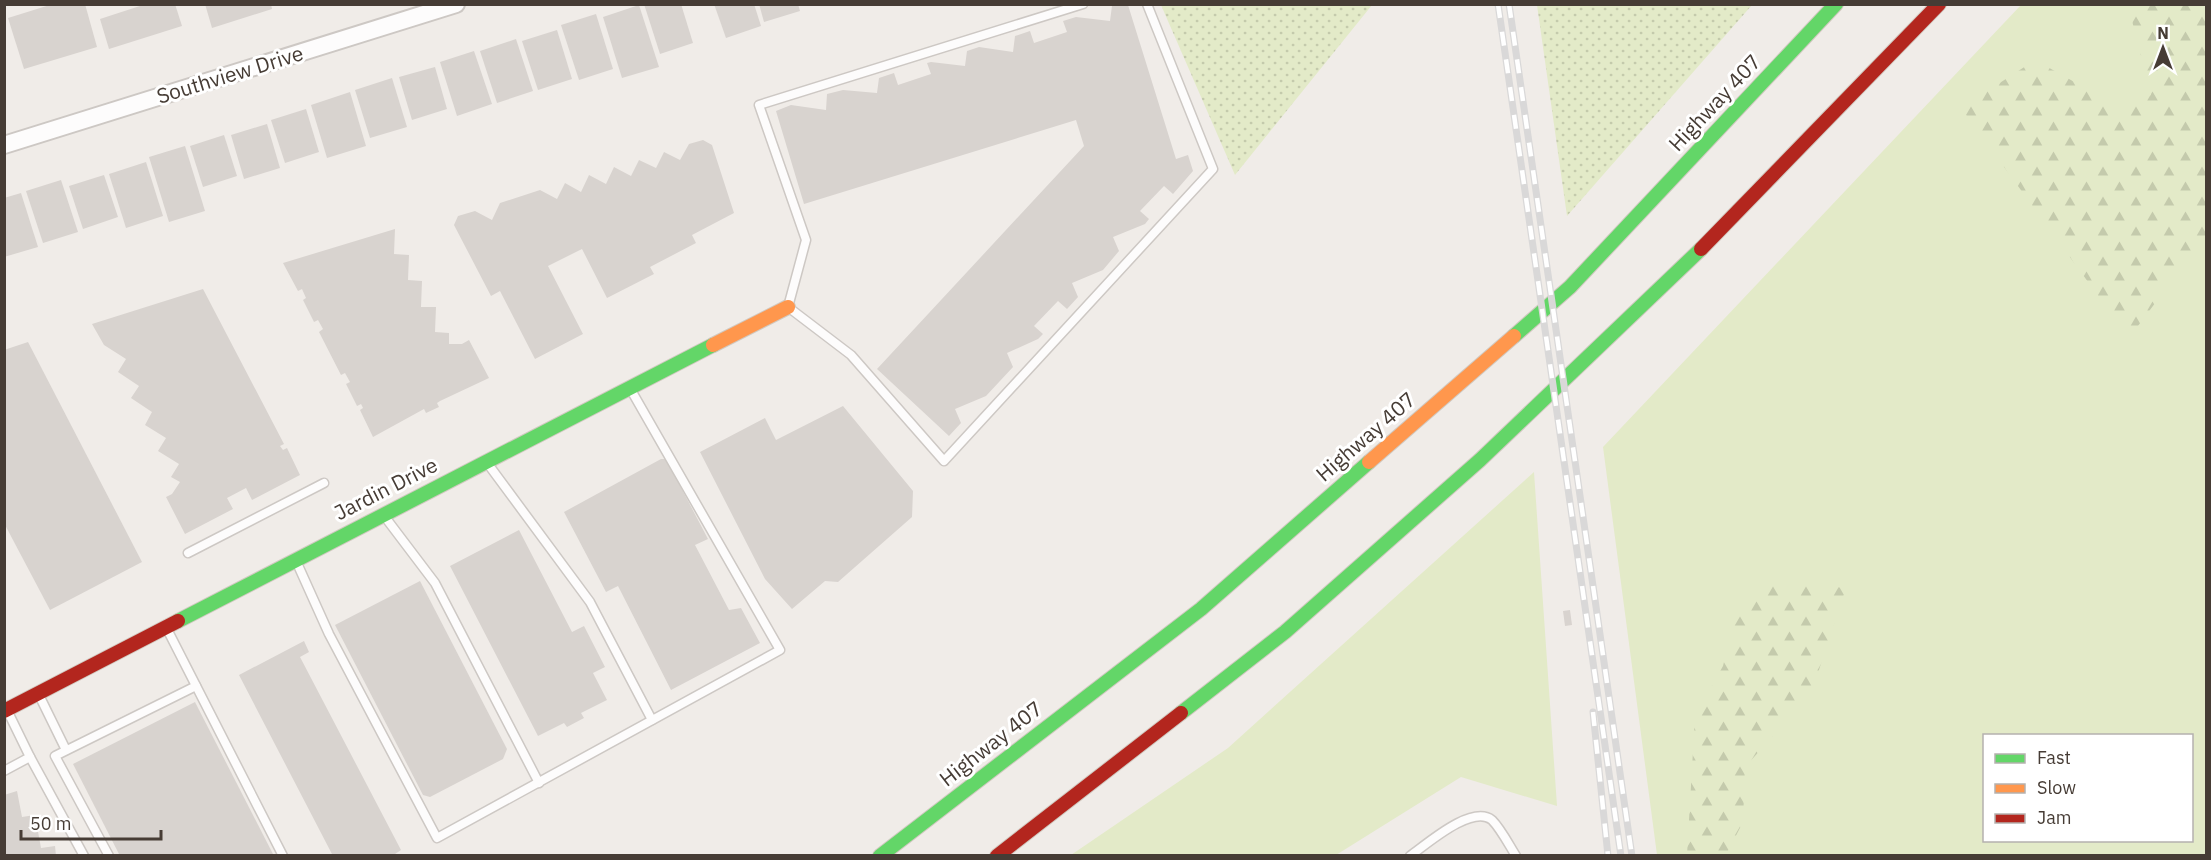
<svg xmlns="http://www.w3.org/2000/svg" width="2211" height="860" font-family="'IBM Plex Sans',sans-serif">
<style>
.grass{fill:#e3eac8;fill-rule:evenodd}
.forest{fill:url(#forest-firs)}
.park{fill:url(#park-dots)}
.building{fill:#d8d3cf}
.lines{fill:none;stroke-linecap:round;stroke-linejoin:round}
.lane-casing{stroke:#cdc8c4;stroke-width:11}
.street-casing{stroke:#cdc8c4;stroke-width:20}
.fast-casing{stroke:#d1c9c0;stroke-width:16}
.slow-casing{stroke:#d1c9c0;stroke-width:16}
.jam-casing{stroke:#d1c9c0;stroke-width:16}
.lane{stroke:#fdfcfc;stroke-width:8}
.street{stroke:#fdfcfc;stroke-width:16}
.fast{stroke:#63d668;stroke-width:14}
.slow{stroke:#ff974d;stroke-width:14}
.jam{stroke:#b3261e;stroke-width:14}
.rail-casing{stroke:#d9d8d8;stroke-width:7}
.rail{stroke:#fff;stroke-width:4.5;stroke-dasharray:14;stroke-linecap:butt}
.labels{text-anchor:middle;stroke-width:6;stroke-linejoin:round;paint-order:stroke}
.street-label{font-size:21px;fill:#463c35;stroke:#fff}
</style>
<defs>
<pattern id="forest-firs" width="22" height="20" patternUnits="userSpaceOnUse" patternTransform="scale(1.5)"><rect width="22" height="20" fill="#e3eac8"/><path d="M5 1l3.5 6h-7zM16 11l3.5 6h-7z" fill="#c4caac"/></pattern>
<pattern id="park-dots" width="8" height="8" patternUnits="userSpaceOnUse" patternTransform="scale(1.5)"><rect width="8" height="8" fill="#e3eac8"/><path d="M2 2h.1M6 6h.1" fill="none" stroke="#c4caac" stroke-width="1.8" stroke-linecap="round"/></pattern>
</defs>
<rect width="100%" height="100%" fill="#f0ece8"/>
<g class="grass">
<path d="M2021,5H2206V855H1657L1603,447ZM1984,736H2192V840H1984Z"/>
<path d="M1534,472L1557,806L1461,777L1336,855H1071L1228,748Z"/>
</g>
<g class="forest">
<path d="M2128,5H2206V235L2129,338L1961,108L2035,60L2121,108L2151,95Z"/>
<path d="M1770,580L1846,588L1811,694L1745,767L1743,822L1726,855H1687L1695,716L1723,666L1738,605Z"/>
</g>
<g class="park">
<path d="M1161,5H1372L1235,175Z"/>
<path d="M1537,5V4L1752,5L1567,216Z"/>
</g>
<g class="building">
<path d="M53,4H85L97,47L24,69L8,18Z"/>
<path d="M146,4H175L182,26L109,49L100,19Z"/>
<path d="M205,4H271L272,9L212,28Z"/>
<path d="M644,4H681L693,43L660,54Z"/>
<path d="M714,4H754L761,26L726,38Z"/>
<path d="M759,4H798L800,11L764,22Z"/>
<path d="M639,5L659,67L622,78L603,17Z"/>
<path d="M1117,5H1128L1176,159L1188,155L1193,171L1173,194L1164,186L1140,211L1149,219L1145,224L1113,237L1119,251L1103,270L1072,283L1078,297L1067,309L1058,301L1034,326L1043,334L1038,339L1007,353L1013,367L986,396L955,409L961,423L949,436L877,369L1084,146L1076,120L804,204L776,111L791,105L826,110L827,94L843,90L877,93L879,78L894,73L898,85L931,74L927,63L931,62L965,66L967,51L979,47L1013,52L1015,36L1030,31L1034,43L1067,32L1063,21L1076,17L1110,21L1112,6Z"/>
<path d="M596,14L613,69L579,80L561,25Z"/>
<path d="M557,30L572,79L538,90L522,41Z"/>
<path d="M516,39L533,91L497,103L480,51Z"/>
<path d="M474,51L492,104L457,116L440,62Z"/>
<path d="M435,67L447,109L412,120L399,77Z"/>
<path d="M392,78L407,127L370,138L355,90Z"/>
<path d="M350,92L366,146L327,158L311,105Z"/>
<path d="M306,109L319,152L285,163L271,120Z"/>
<path d="M267,124L280,168L244,179L231,135Z"/>
<path d="M224,135L237,176L203,187L190,146Z"/>
<path d="M703,140L712,145L734,213L692,235L696,243L650,267L654,274L607,298L582,249L548,266L583,334L535,359L500,291L491,296L454,225L458,216L475,211L492,220L500,203L540,190L557,199L565,183L581,192L589,175L606,184L614,167L631,176L639,160L656,168L664,152L680,160L689,144Z"/>
<path d="M185,146L205,211L169,222L149,157Z"/>
<path d="M146,162L163,216L126,228L109,174Z"/>
<path d="M104,175L118,217L83,229L69,186Z"/>
<path d="M61,180L78,232L43,243L26,191Z"/>
<path d="M21,193L38,247L4,257V198Z"/>
<path d="M395,229L394,254L409,255L408,280L422,281L421,307H436L435,332L449,333V344H462L469,340L489,378L440,401L437,403L439,407L426,413L424,409L373,437L360,410L363,408L361,404L357,406L346,384L350,382L345,373L341,375L319,332L323,329L318,320L314,322L303,300L306,298L302,289L298,291L283,263Z"/>
<path d="M203,289L284,444L280,446L283,450L287,448L300,475L252,500L246,488L227,498L233,509L185,534L166,497L172,494L180,482L171,477L179,464L158,451L166,438L145,425L152,412L131,398L139,386L118,372L126,359L104,345L92,324Z"/>
<path d="M28,342L142,562L50,610L4,523V350Z"/>
<path d="M843,406L913,491L912,517L838,582L825,581L792,609L765,579L700,452L765,418L776,440Z"/>
<path d="M661,459H666L708,539L695,545L729,610L741,608L760,643L671,690L618,586L606,592L564,512Z"/>
<path d="M519,530L572,632L584,626L605,667L593,673L607,700L581,713L584,718L567,727L564,723L538,736L450,566Z"/>
<path d="M420,581L507,749L503,759L430,797L423,795L335,625Z"/>
<path d="M1570,610L1572,625L1565,626L1563,611Z"/>
<path d="M304,641L309,652L300,657L401,850L392,856H333L239,675Z"/>
<path d="M195,702L274,856H120L73,764Z"/>
<path d="M17,791L22,817L35,815L41,848L55,846L56,856H4V795Z"/>
</g>
<g class="lines">
<defs>
<g id="lane">
<path d="M1083,4L759,105L806,240L788,307L851,355L944,461L1213,169L1147,4"/>
<path d="M488,464L590,602L652,720"/>
<path d="M385,517L435,583L539,783"/>
<path d="M188,553L324,483"/>
<path d="M297,563L329,634L437,838L780,650L631,390"/>
<path d="M167,629L283,856"/>
<path d="M39,695L66,750"/>
<path d="M30,757L84,856"/>
<path d="M4,771L30,757L7,710"/>
<path d="M109,856L55,756L196,686"/>
<path d="M1410,856C1427,844 1472,804 1492,820C1501,829 1509,845 1516,856"/>
</g>
<path id="street" d="M4,145L456,4"/>
<g id="fast">
<path d="M1514,336L1570,287L1836,4"/>
<path d="M178,621L713,345"/>
<path d="M1181,713L1285,632L1480,460L1701,249"/>
<path d="M880,856L1201,609L1369,462"/>
</g>
<g id="slow">
<path d="M713,345L788,307"/>
<path d="M1369,462L1514,336"/>
</g>
<g id="jam">
<path d="M1701,249L1939,4"/>
<path d="M4,711L178,621"/>
<path d="M997,856L1181,713"/>
</g>
</defs>
<use href="#lane" class="lane-casing"/>
<use href="#street" class="street-casing"/>
<use href="#fast" class="fast-casing"/>
<use href="#slow" class="slow-casing"/>
<use href="#jam" class="jam-casing"/>
<use href="#lane" class="lane"/>
<use href="#street" class="street"/>
<use href="#fast" class="fast"/>
<use href="#slow" class="slow"/>
<use href="#jam" class="jam"/>
<defs>
<g id="rail">
<path d="M1498,4L1621,856"/>
<path d="M1509,4L1632,856"/>
<path d="M1593,712L1608,856"/>
</g>
</defs>
<use href="#rail" class="rail-casing"/>
<use href="#rail" class="rail"/>
</g>
<g class="labels">
<g class="street-label">
<text transform="translate(230 75) rotate(-17)" y="7">Southview Drive</text>
<text transform="translate(1715 103) rotate(-47)" y="7">Highway 407</text>
<text transform="translate(1366 437) rotate(-41)" y="7">Highway 407</text>
<text transform="translate(386 489) rotate(-27)" y="7">Jardin Drive</text>
<text transform="translate(991 744) rotate(-38)" y="7">Highway 407</text>
</g>
</g>
<rect width="2211" height="860" fill="none" stroke="#463c35" stroke-width="12"/>
<rect x="1983" y="734" width="210" height="108" fill="#ffffff" stroke="#b5b1ae" stroke-width="1.5"/>
<rect x="1995" y="754" width="30" height="9" fill="#63d668" stroke="#b5b1ae" stroke-width="1.5"/>
<text x="2037" y="764" font-size="18" fill="#463c35">Fast</text>
<rect x="1995" y="784" width="30" height="9" fill="#ff974d" stroke="#b5b1ae" stroke-width="1.5"/>
<text x="2037" y="794" font-size="18" fill="#463c35">Slow</text>
<rect x="1995" y="814" width="30" height="9" fill="#b3261e" stroke="#b5b1ae" stroke-width="1.5"/>
<text x="2037" y="824" font-size="18" fill="#463c35">Jam</text>
<g transform="translate(2163 48)" stroke="#ffffff" stroke-width="4.5" paint-order="stroke">
<path d="M0-4.5L10 22L0 15L-10 22Z" fill="#463c35"/>
<text y="-9" font-size="16" font-weight="bold" text-anchor="middle" fill="#463c35">N</text>
</g>
<path d="M21 830v9h140v-9" fill="none" stroke="#463c35" stroke-width="3"/>
<text x="30" y="830" font-size="18" fill="#463c35" stroke="#ffffff" stroke-width="4.5" paint-order="stroke">50 m</text>
</svg>
